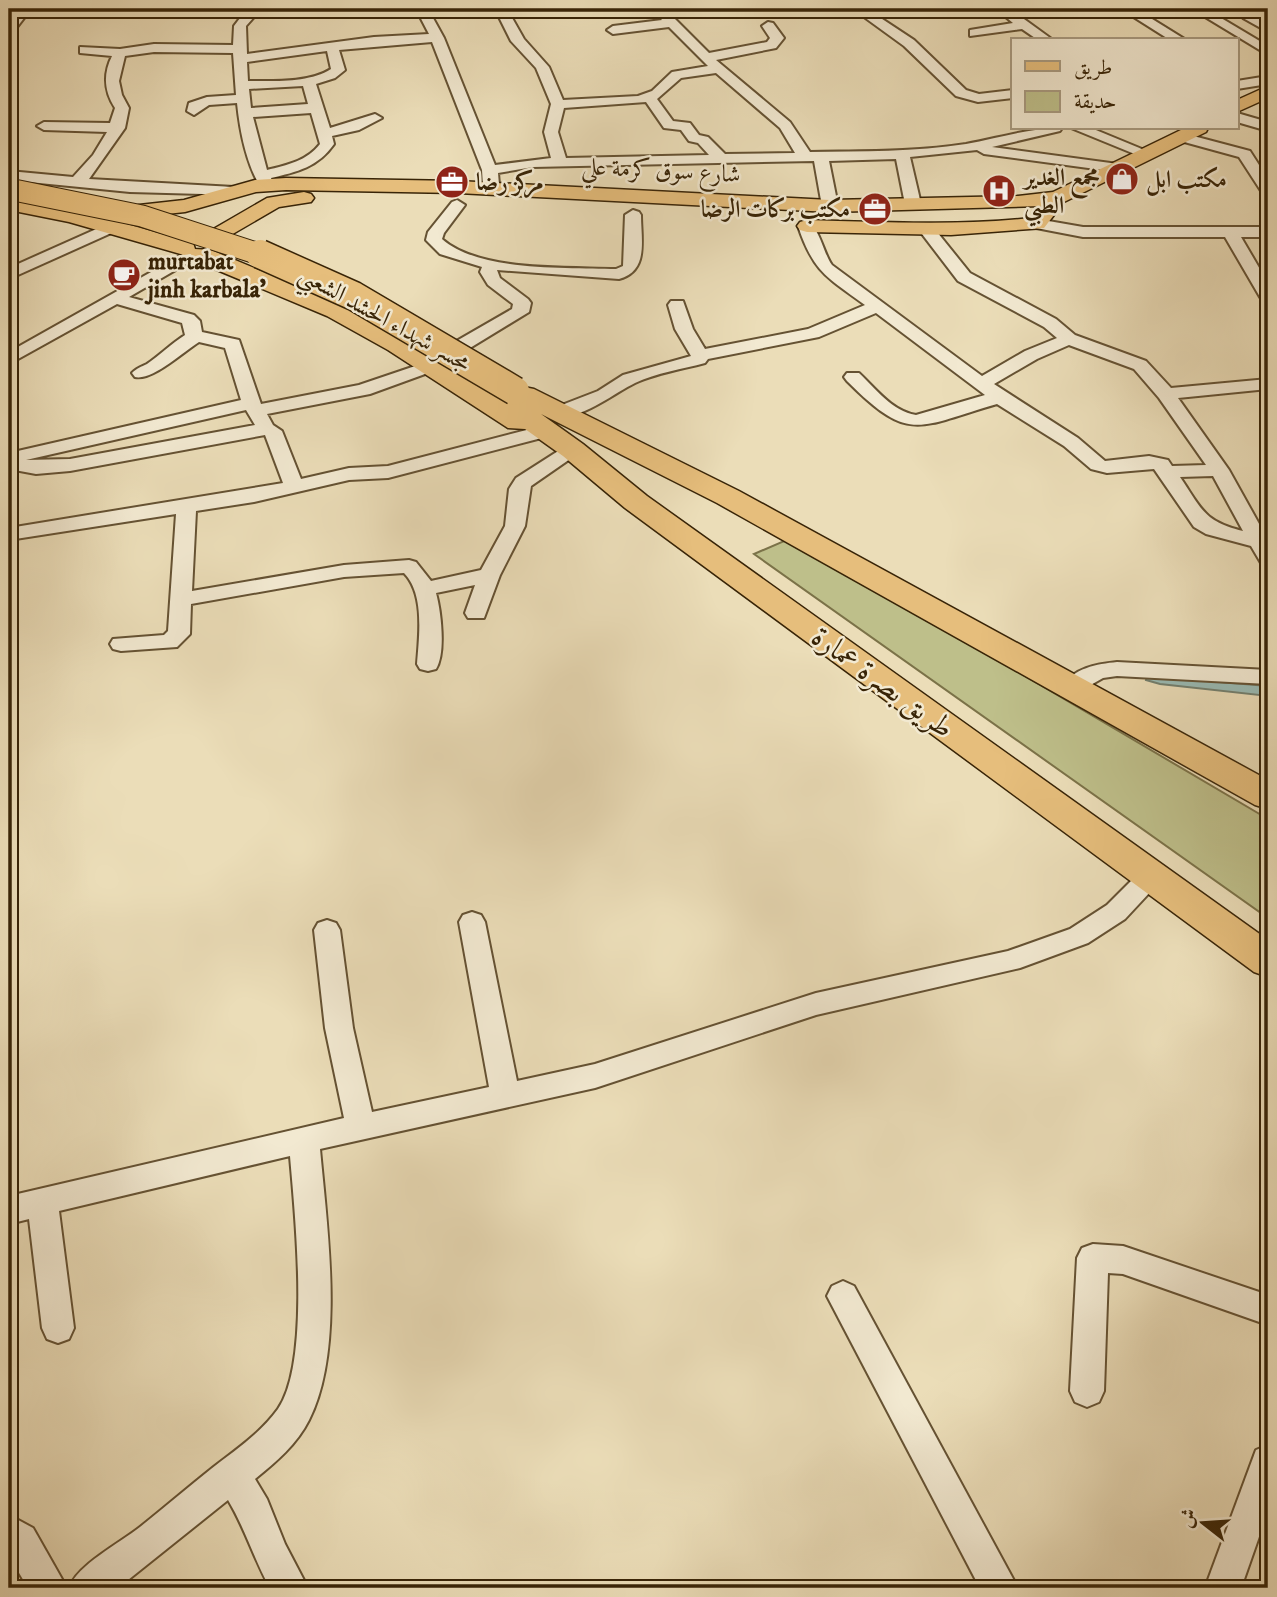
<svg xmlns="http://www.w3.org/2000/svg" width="1277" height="1597" font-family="'IM FELL DW Pica',Amiri,serif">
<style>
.green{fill:#bebf8a;stroke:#7b7248;stroke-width:2}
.water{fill:#99bbb5;stroke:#727f6f;stroke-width:2}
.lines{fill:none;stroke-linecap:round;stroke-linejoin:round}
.minor-casing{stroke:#655233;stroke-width:4}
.major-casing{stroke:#382407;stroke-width:3}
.highway-casing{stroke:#382407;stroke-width:3}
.minor{fill:#f2e9d1;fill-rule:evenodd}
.major{fill:#e6be7c;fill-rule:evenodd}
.highway{fill:#e6be7c;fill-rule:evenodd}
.highway-bridge-far1-casing{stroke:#382407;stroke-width:23;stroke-linecap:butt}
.highway-bridge-casing{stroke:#382407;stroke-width:31;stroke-linecap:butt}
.highway-bridge-far1{stroke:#e6be7c;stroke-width:21}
.highway-bridge{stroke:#e6be7c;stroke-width:28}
.labels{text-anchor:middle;stroke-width:5;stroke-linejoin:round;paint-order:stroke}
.far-street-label{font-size:24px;fill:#382407;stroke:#f2e9d1}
.far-poi-label{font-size:24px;font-weight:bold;fill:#382407;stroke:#f2e9d1;text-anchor:start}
.street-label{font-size:30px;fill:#382407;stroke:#f2e9d1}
</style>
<rect width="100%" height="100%" fill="#ebddb8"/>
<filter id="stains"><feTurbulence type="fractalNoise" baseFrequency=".00286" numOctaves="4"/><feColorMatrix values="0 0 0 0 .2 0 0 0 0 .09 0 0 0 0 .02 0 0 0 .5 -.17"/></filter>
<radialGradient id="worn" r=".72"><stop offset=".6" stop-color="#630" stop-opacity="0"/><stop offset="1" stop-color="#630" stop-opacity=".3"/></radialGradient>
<path class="green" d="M791,538L1268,819V918L754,554Z"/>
<path class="water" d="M1147,676L1268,686V696L1160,684L1146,680Z"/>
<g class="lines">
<defs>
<g id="minor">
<path d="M19,9H31L14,31L9,32V20Z"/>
<path d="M247,9H261L246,26L247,54L374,37L429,34L416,9H428L444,38L495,165L551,158L544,132L551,104L536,68L511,41L495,9H507L524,39L549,67L563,100L638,96L652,91L672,72L708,66L669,27L613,34L607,30L613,26L662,20L652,9H665L709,53L767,42L770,38L762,26L768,22L773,23L784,38L776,48L716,60L790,122L810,152C862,151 915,152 966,144C999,138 1029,128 1062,128L1060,131L992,147L1118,164L1125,168L1118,172L984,154L977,150L910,157L921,204L913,209L905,204L896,159L829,161L838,206L830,211L822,206L814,161L533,167L498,173L499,185L491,190L483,185L482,170L432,42L339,50L345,70L335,78L316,84L330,128L375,114L382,118L359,130L332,136L334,144C318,167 297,172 271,178L274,185L271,188H261C246,163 240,132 237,103L209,105L194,115L187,111L189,103L207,97L236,95L233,53L154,52L125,56L119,81L122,95L129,108L125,128L89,179L234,187L242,192L239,195L130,192L9,180V171L73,177L93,155L107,132L44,130L37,126L44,122L110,123L115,108C104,91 103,74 112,56L80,53V47L120,49L154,44L233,45L234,26ZM327,51L331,69C309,83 274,81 248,81L247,62ZM716,73L780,128L795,153L725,154L708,137L699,135L690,123L673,121L657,99L681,78ZM303,86L308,104L251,108L249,89ZM646,102L664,128L681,130L689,141L698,143L709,155L566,158L558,132L564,108ZM311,113L320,144C307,161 287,165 267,170L253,117Z"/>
<path d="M853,9H867L914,40L966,90L979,94L1013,90V98L978,102L956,96L904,46Z"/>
<path d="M996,9H1010L1053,40H1038L1022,29L970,36V30L1013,23Z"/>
<path d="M1121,9H1136L1186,40H1170Z"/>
<path d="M1192,9H1206L1268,46V55Z"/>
<path d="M1247,11L1268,23V32L1243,18L1241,15Z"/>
<path d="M1268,76V84L1237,89V81Z"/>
<path d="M1237,113L1268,122V131L1237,122Z"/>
<path d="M1071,128H1091L1154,154L1152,157H1142Z"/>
<path d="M1182,133L1250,151L1268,179V196L1263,194L1239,157L1177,140L1175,137L1177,134Z"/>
<path d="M457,200L465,205L444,233L442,239C479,272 568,267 616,269L623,266L625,215L633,210L639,212L641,215C641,240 649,271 619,279L497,270L500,278L528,299L531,303L529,312L465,351H453L450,347L453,343L512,309L513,304L488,285L480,272L482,267L440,254L426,240L428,232L452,202Z"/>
<path d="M1037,219L1083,227H1268V237H1241L1268,283V302L1260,297L1225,237H1083L1031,227L1029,224L1031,221Z"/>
<path d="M806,221C819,225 823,253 832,265L982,376L1025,351L1057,338L1044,327L958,281L919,230L921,227H933L970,273L1056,319L1075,335L1146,361L1171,388L1268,379V389L1178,398L1229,470L1268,540V565L1261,563L1251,546L1206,534L1194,527L1154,469L1107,473L1091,469L1064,446L997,404C917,427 910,444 847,381L844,377L847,373H859C876,389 892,411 916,415L985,395L876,313L819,337L708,359L705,363C683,369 656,373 635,383C614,393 579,422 554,416L552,412L554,408L598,391L623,375L691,356L675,329L668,305L671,301H683L693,329L705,349L808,329L865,305C827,277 814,273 798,226ZM1069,345L1134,369L1159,398L1206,465L1172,466L1168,460L1149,456L1105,461L1078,438L994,384L1037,359ZM1213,476L1243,531C1203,521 1202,509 1180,477Z"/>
<path d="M112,222L120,227L118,230L9,279V268Z"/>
<path d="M192,249L200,254L198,257L129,297L194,315L200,321L202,332L239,340L261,404L359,385L430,361L439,366L436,370L370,394L267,414L273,425L282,431L301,479L349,468L388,466L546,425L555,431L553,435L388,478L349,480L254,502L196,511L192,591L344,565L409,560L416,562L431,581L481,570L505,526L509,489L516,478L566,446H580L583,450L531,486L525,526L500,575L484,618H468L465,613L475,585L436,593C441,611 446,653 436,669L428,671L420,669L417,664C419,637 425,594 404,573L344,577L191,604L190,634L177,647L121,651L113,649L110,644L113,639L164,635L168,631L176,514L9,540V528L283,483L265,435L70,471L36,474L9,469V453L241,400L225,348L199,342C183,352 152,381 135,377L132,373C137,368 141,367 147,364C160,355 171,344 185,335L182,323L117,304L9,364V352ZM246,410L255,425L70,459L26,460Z"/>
<path d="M1117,662L1268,670V684L1117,676L1103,678L1073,695L1065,692L1062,687C1073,668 1097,664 1117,662Z"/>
<path d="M1152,866L1161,869L1165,876L1125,919L1088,943L1020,968L816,1015L595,1088L320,1149C327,1227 345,1349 309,1420C297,1444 276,1462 255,1479L267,1499L285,1544L308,1588H270C254,1559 245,1528 228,1500L118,1588H69C77,1565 120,1543 140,1527C164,1508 187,1488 211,1469C234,1451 260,1434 278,1409C311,1361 295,1215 290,1156L59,1211L74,1328L69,1339L58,1343L47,1339L42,1328L29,1219L9,1224V1196L344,1118L325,1028L314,930L318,923L327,920L336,923L340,930L353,1028L372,1112L489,1087L459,922L463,915L472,912L481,915L485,922L517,1081L595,1064L816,993L1008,951L1070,929L1107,905L1143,869Z"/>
<path d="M1093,1244L1123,1246L1268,1295V1325L1123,1274L1108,1273L1104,1391L1099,1402L1087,1407L1075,1402L1070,1391L1077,1258L1082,1248Z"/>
<path d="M843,1281L854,1286L1018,1588H980L827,1296L832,1286Z"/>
<path d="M1268,1445V1511L1241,1588H1205L1256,1450Z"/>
<path d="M9,1515L33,1528L67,1588H28L9,1556Z"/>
</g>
<g id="major">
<path d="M1268,86V98L1237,112V100Z"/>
<path d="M1185,128H1208L1206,132L1064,202L1044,228L951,235L807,232L800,230L797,226L800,222L807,220C882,222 956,226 1031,218L1041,206L830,212L458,193L286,190L256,192L185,212L139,217L132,215L129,211L132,207L139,205L184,200L255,180L286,178L458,181L830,200L1018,196L1053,192Z"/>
<path d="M304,192L311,194L314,198L311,202L279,207L224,239H210L207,235L210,231L267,198Z"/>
</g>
<path id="highway" d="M9,196L81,211L193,243L195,249L211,250L345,306L406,338L492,393L501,391L511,393L514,389L524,387L534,389L739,491L1268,780V809L1255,805L717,503L541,414L583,444L647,496L1268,940V977L1254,972L625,508L563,456L525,429L508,428L388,350L327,316L193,260L191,254L184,255L69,222L9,210Z"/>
</defs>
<use href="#minor" class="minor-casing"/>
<use href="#major" class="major-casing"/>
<use href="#highway" class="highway-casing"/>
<use href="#minor" class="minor"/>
<use href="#major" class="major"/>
<use href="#highway" class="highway"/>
<defs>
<path id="highway-bridge-far1" d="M9,189L142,216L265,256"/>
<path id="highway-bridge" d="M260,254L354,296L515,391"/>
</defs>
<use href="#highway-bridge-far1" class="highway-bridge-far1-casing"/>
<use href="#highway-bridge" class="highway-bridge-casing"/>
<use href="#highway-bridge-far1" class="highway-bridge-far1"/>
<use href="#highway-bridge" class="highway-bridge"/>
</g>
<defs>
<symbol id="shop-disc" viewBox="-11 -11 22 22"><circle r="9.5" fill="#8f2418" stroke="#f2e9d1"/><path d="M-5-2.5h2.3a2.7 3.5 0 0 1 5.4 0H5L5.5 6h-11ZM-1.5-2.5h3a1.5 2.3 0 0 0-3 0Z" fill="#fff"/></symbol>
<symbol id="office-disc" viewBox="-11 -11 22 22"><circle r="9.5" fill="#8f2418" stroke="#f2e9d1"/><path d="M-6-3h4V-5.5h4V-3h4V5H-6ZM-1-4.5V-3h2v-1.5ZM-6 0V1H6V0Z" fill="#fff"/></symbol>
<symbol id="hospital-disc" viewBox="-11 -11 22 22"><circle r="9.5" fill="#8f2418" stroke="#f2e9d1"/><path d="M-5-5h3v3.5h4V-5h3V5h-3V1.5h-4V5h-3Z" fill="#fff"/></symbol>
<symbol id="cafe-disc" viewBox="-11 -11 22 22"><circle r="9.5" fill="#8f2418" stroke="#f2e9d1"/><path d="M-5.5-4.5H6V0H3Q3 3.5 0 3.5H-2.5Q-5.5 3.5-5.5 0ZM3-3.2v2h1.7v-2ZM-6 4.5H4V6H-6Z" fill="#fff"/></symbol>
</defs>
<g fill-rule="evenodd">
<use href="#shop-disc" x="1103" y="160" width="38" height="38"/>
<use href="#office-disc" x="433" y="163" width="38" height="38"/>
<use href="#hospital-disc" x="980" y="172" width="38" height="38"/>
<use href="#office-disc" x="856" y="190" width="38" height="38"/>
<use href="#cafe-disc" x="105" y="256" width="38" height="38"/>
</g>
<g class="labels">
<g class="far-street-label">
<text transform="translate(661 170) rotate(3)" y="8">شارع سوق كرمة علي</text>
<text transform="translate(385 318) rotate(29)" y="8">مجسر شهداء الحشد الشعبي</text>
</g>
<g class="far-poi-label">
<text x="1024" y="185">مجمع الغدير<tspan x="1024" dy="28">الطبي</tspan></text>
<text x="1146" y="187">مكتب ابل</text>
<text x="476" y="190">مركز رضا</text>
<text x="850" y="217" text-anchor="end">مكتب بركات الرضا</text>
<text x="148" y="269">murtabat<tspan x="148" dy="28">jinh karbala'</tspan></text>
</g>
<g class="street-label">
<text transform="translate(883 682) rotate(36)" y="10">طريق بصرة عمارة</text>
</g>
</g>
<rect width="1277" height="1597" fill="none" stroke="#ebddb8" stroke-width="35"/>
<rect x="10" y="10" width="1256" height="1576" fill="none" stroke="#382407" stroke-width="3.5"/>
<rect x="18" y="18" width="1242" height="1562" fill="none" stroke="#382407" stroke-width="2"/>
<rect x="1011" y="38" width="228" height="91" fill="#f2e9d1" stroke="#a89a80" stroke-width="2"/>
<rect x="1025" y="61" width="35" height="10" fill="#e6be7c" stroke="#a89a80" stroke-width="2"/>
<text x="1074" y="74" font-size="21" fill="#382407">طريق</text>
<rect x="1025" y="91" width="35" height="21" fill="#bebf8a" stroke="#a89a80" stroke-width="2"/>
<text x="1074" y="108" font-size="21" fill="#382407">حديقة</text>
<g transform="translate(1203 1523) rotate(287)" stroke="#f2e9d1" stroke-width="5" paint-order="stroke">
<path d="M0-5L12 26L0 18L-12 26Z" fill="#382407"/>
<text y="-10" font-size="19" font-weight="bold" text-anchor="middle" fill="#382407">ش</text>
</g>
<rect width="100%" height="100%" filter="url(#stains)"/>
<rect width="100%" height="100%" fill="url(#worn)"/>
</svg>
